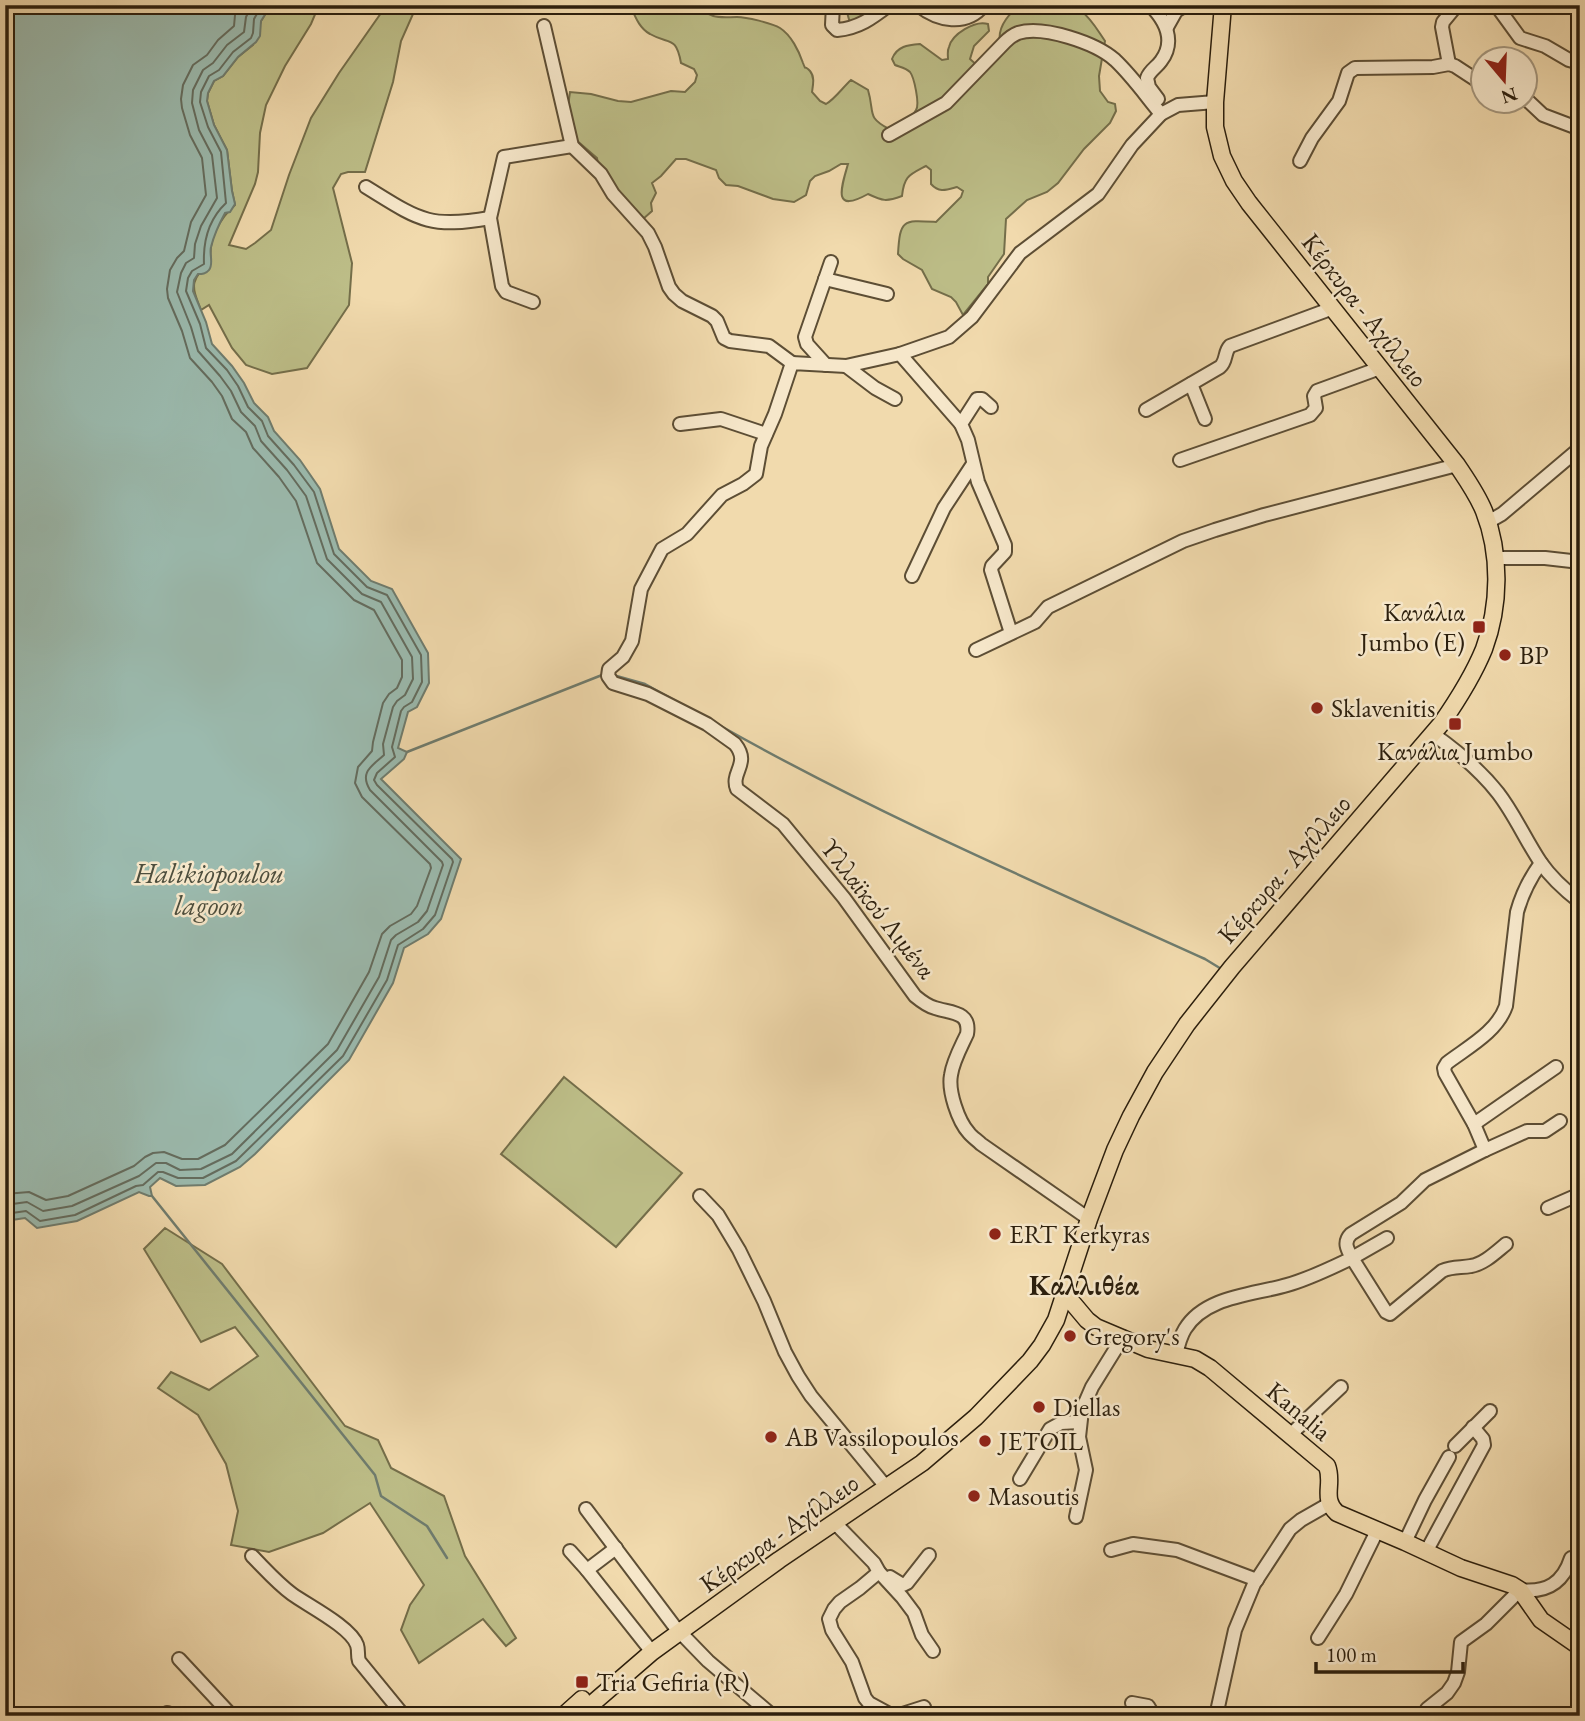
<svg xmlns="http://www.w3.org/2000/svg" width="1585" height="1721" font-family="'EB Garamond',serif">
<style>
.green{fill:#bdbe88;stroke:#746e4a;stroke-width:2}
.water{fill:#9bbaae;stroke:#6f7c6e;stroke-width:2}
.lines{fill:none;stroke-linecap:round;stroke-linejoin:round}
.shore{stroke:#646c5e;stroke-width:2}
.stream{stroke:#6f7c6e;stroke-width:2.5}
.minor-casing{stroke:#5d4e35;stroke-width:16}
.major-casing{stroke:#2c1f0d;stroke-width:19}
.minor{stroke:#f6e7ca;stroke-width:12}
.major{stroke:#f1daad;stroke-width:16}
.poi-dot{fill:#8f2418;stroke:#f6e7ca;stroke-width:2.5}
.labels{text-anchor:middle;stroke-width:5;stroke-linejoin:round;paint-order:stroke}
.street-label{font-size:26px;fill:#2c1f0d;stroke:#f6e7ca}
.poi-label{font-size:26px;fill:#2c1f0d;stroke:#f6e7ca;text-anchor:start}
.water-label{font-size:28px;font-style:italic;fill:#4d4e3d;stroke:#f6e7ca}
.neighbourhood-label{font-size:28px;font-weight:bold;fill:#2c1f0d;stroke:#f6e7ca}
</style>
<rect width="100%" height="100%" fill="#f1daad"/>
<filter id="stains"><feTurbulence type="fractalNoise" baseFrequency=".00286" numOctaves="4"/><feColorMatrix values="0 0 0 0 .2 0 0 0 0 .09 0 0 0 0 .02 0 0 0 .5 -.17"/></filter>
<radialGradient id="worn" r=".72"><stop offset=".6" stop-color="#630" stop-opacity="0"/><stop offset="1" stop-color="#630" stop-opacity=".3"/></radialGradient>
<g class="green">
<path d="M271,5H319L311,24L285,66L266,105L260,133L258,172L255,184L229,245L246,249L255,243L271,230L289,175L311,118L339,73L386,6L417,5L401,41L393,82L365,172H348L341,174L333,188L352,263L349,305L307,368L272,374L246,365L232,348L209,305L201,310C190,283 191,281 211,260C208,240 220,218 235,205L232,191L227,150L214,125L207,101L208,93L214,81L223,76L238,57L253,45L261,21Z"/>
<path d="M630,5H698C710,20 721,17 737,17C746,17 772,23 780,28C791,35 799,51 803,63C807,73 803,63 810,71C815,77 813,85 812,92L820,101L826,104C835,99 843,87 851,80L868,90C875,113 866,117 889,129C899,125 911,120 916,110C920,104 914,77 910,72C906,68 900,67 895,65L892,59C897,46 908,45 920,44L942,60L948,59C948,55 947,51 949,47C952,34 975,20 988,24L989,31L974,46L970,59L980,68L1000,43C997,27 1010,9 1026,5C1037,3 1072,5 1081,11C1091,18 1098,31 1105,41L1099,76L1100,91L1108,102L1115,104L1116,111L1110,123L1084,149L1058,183L1047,192L1027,200L1006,219L1004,254L988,277V284L963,315L956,302L951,297L932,289L922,270L903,259L898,254C900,219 903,220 936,222L961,197L963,191L957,187C946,190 939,193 931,184V170L926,166C909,175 904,176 902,196C886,202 883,201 868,194C832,214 841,188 848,164H841L829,171L815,176L810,181L806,195L794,202L773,199L738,186L726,185L719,178L716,170L686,159H676L661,176L652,183L656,193L651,203L652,211L642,220L612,191L598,164L597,158L575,139L568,106L570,92L591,94L618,101L631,102L671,91L685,92L695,82L697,75L694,69L681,63C676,35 669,45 650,34C639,28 635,16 630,5Z"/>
<path d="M845,5H872L870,13L850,23Z"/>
<path d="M564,1077L682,1173L616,1247L501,1154Z"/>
<path d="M165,1228L222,1264L345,1426L378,1440L391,1468L444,1496L465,1556L516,1638L506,1646L483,1619L419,1663L401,1630L410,1605L424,1585L370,1503L323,1533L269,1552L231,1545L238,1511L226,1464L198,1415L158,1388L171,1372L209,1390L258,1356L235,1327L201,1342L144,1249Z"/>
</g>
<path class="water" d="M5,5H271L261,21L260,36L256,42L238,57L223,76L214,81L208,93L207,101L214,125L227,150L232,191L235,204L230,212L225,213C219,224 214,235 211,247C209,254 214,264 209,270C206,274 202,274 198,274L194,280L193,291L206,322L212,344L232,366L244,383L254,403L268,417L274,431L300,460L320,489L339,549L371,581L392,589L428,653L429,683L417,707L408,712L398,748L407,752L404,759L381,779L461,859L441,919L428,934L404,948L393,983L349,1060L255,1154L240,1167L205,1185L176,1186L160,1178L150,1187L152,1196H149L139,1192L77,1221L37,1228L25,1218L5,1221Z"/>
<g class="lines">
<g class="shore">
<path d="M5,1194L29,1192L46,1200L68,1196L134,1166L145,1157L153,1153L164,1152L182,1159H198L225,1145L328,1044L369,972L382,934L390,926L411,914L417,906L431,868L430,864L362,797L355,783L358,767L372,751L373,742L383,703L389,694L397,688L402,677V660L374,610L354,600L317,563L296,501L279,477L253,448L246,432L232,419L222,396L212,382L190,358L182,331L168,298L167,289L170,270L177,258L184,251L191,222L206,195L202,158L190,135L182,108L181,99L183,85L193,65L207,55L218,40L234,26L235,15L240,5"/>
<path d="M5,1205L27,1202L43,1211L72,1206L139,1176L156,1163H166L180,1170L201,1169L232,1154L337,1050L379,977L391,940L396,935L418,922L427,911L443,865L442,862L370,790C359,772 372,766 384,755L383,744L393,707L397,701L405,695L413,679L412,657L381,602L362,594L327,559L306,496L287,470L261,441L255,426L241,412L231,391L220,376L198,351L191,327L177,292L181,273L186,263L194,258L195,244L201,226L217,198L212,155L199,130L192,103L193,90L203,70L213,63L227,45L244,32L246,17L252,5"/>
<path d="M5,1214L26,1211L40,1221L75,1215L136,1186L143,1185L158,1172H163L178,1178H203L236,1161L343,1056L387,980L398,945L423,929L435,915L453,862L452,859L377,785L374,780L377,773L395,757L392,747L401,711L404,707L412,702L422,682L421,655L387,595L367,587L334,554L314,492L294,465L268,436L262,421L248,407L238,386L227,370L206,348L200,324L186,291L188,278L192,271L204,264C203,241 209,219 226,203L221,152L208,127L200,102L201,92L209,76L219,70L233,52L251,38L253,33L254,19L262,5"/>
</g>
<g class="stream">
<path d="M613,675L645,684L683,705"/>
<path d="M719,725C876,814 1042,885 1205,959L1223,970"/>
<path d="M407,752L602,675"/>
<path d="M152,1196L375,1475L381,1496L427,1526L447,1558"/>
</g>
<defs>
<g id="minor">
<path d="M833,5L832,25L837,30C859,28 872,18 889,5"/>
<path d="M918,5C938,21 966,27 984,5"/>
<path d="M1150,5C1165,20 1176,41 1161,61C1157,67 1150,70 1147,78L1149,87L1158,99"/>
<path d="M1496,5L1520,38L1545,46L1569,60L1580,63"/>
<path d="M544,26L572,146L601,174L613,194L648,233L655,247L669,287L674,294L682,301L712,316L717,321L724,338L730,341L769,346L792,363"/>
<path d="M1167,27L1176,11L1186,5"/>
<path d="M1449,64L1442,27L1443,22L1457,5"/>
<path d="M1526,99L1543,115L1580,129"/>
<path d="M889,135L946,103L1005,42C1009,38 1013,35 1018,33C1043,25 1096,43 1115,60C1132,76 1146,96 1161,114"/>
<path d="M1300,161L1312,138L1339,101L1348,73L1355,68L1433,67L1449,64L1455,66L1484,85"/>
<path d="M366,187C418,219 428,229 490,218"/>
<path d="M825,279L887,294"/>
<path d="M533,302L506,292L502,286L490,218L504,157L572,146"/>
<path d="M900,354L961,424"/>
<path d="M826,365L807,344L805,337L831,262"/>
<path d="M846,366L875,388L895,399"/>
<path d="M1191,384L1205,419"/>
<path d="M991,407L982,399H977L961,424L968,440L978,482L1005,545V552L992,566L991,570L1011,633"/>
<path d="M1146,410L1220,367C1227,361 1224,352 1230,346L1333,308"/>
<path d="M680,424L721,419L766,434"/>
<path d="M1180,460L1310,415L1316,408L1314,396L1317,391L1380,368"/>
<path d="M1488,522L1502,514L1580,448"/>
<path d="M1495,558H1545L1580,562"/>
<path d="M912,576L944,508L973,464"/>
<path d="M976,650L1035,622L1048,607L1183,541L1215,530L1264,515L1457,465"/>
<path d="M1433,734C1457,751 1480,770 1498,793C1515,815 1526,841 1541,863C1552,879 1566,891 1580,902"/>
<path d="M1474,1124L1556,1067"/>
<path d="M1485,1150L1527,1131H1545L1560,1121"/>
<path d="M700,1196L718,1215L739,1250L764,1301L785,1352L798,1376L811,1396L887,1488"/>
<path d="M1548,1208L1580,1194"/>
<path d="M1089,1219L981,1144C977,1140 972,1137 969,1133C958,1121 948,1091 951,1075C953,1061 961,1047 967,1034C971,1011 950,1013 935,1008C927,1006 921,1001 915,996L844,898L783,824L737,789C730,772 751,764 735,744L707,724L648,694L613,683L608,676L609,669L623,657L632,641L641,589L662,549L687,534L722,495L743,484L756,474L761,446L775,414L792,363L846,366L900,354L949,337L972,317L1020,253L1098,194L1132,145L1161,114L1178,105L1215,102"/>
<path d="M1387,1238L1352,1258L1386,1312L1390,1314L1442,1271C1453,1266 1461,1268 1471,1266C1484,1264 1496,1252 1506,1244"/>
<path d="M1176,1355C1178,1346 1180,1337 1185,1329C1205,1296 1253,1295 1287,1285C1309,1279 1331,1268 1352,1258C1347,1249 1343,1242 1351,1234L1401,1203L1425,1180L1485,1150L1474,1124L1445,1073L1444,1068L1447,1063C1468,1047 1497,1032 1506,1006L1517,912C1522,894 1530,878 1541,863"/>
<path d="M1290,1435L1341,1387"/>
<path d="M1455,1446L1490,1411"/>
<path d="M1020,1479L1050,1429L1061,1423L1079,1422"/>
<path d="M586,1509L675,1627L708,1661L773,1716"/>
<path d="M1076,1517L1086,1470L1079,1437L1082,1410L1092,1387L1123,1337"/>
<path d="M834,1522L874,1563L879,1572L902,1597L914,1613L922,1635L933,1651"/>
<path d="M1405,1542L1425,1500L1449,1457"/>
<path d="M1111,1550L1133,1544L1177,1550L1257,1580"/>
<path d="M570,1551L587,1570L652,1652"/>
<path d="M1426,1552L1484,1445L1483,1439L1473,1427"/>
<path d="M252,1556C265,1569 277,1583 292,1594C307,1605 351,1627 357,1645C359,1651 357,1655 359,1661L404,1716"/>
<path d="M587,1570L616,1548"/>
<path d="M879,1572L860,1588L840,1602L834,1609L829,1619L832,1630L852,1662L865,1698L869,1703L893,1716"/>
<path d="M890,1577L903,1585L907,1583L929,1555"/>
<path d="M1318,1638L1346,1594L1377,1531"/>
<path d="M179,1659L232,1716"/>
<path d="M1132,1703L1148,1706L1154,1716"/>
<path d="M1427,1709L1447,1693L1454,1683L1458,1672L1461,1642L1486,1624L1520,1590C1547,1593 1563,1583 1571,1558"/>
<path d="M167,1713L177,1716"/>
<path d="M896,1716L924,1707"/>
<path d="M1216,1716L1235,1630L1254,1584L1290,1529L1301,1520L1329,1504"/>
</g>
<g id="major">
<path d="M1064,1296L1071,1301L1087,1320L1096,1327L1148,1349L1195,1359L1210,1368L1327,1466C1334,1484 1321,1498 1337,1513L1405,1542L1461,1568L1512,1585L1520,1590L1541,1620L1580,1647"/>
<path d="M563,1716L582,1699"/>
<path d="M578,1716L652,1652L779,1560L922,1463L976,1417L1030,1361L1042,1345L1056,1320L1089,1219L1115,1150L1131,1116L1155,1072L1187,1024L1232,967L1441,724C1457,701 1473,676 1484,649C1500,606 1501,554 1484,511C1477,494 1467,480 1457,465L1249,203L1234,181L1222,156L1215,127V102L1223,5"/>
</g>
</defs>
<use href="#minor" class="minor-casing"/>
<use href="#major" class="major-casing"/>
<use href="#minor" class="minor"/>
<use href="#major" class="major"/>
</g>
<g class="poi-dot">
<rect x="1472" y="620" width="14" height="14" rx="3.5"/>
<circle cx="1505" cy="655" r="7"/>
<circle cx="1317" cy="708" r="7"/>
<rect x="1448" y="717" width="14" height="14" rx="3.5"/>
<circle cx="995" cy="1234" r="7"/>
<circle cx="1070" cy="1336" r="7"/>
<circle cx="1039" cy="1407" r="7"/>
<circle cx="771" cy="1437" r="7"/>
<circle cx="985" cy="1441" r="7"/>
<circle cx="974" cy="1496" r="7"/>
<rect x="575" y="1675" width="14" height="14" rx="3.5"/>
</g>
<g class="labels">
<g class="street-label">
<text transform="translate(1365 310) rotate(52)" y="9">Κέρκυρα - Αχίλλειο</text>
<text transform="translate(1284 869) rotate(-49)" y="9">Κέρκυρα - Αχίλλειο</text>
<text transform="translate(878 908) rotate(52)" y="9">Υλλαϊκού Λιμένα</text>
<text transform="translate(1299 1411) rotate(40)" y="9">Kanalia</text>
<text transform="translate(779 1533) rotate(-35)" y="9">Κέρκυρα - Αχίλλειο</text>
</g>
<g class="poi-label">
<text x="1465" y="621" text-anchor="end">Κανάλια<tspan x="1465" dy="30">Jumbo (E)</tspan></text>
<text x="1519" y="664">BP</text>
<text x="1331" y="717">Sklavenitis</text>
<text x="1455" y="760" text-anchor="middle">Κανάλια Jumbo</text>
<text x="1009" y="1243">ERT Kerkyras</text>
<text x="1084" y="1345">Gregory's</text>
<text x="1053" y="1416">Diellas</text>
<text x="785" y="1446">AB Vassilopoulos</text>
<text x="999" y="1450">JETOIL</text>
<text x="988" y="1505">Masoutis</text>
<text x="596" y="1691">Tria Gefiria (R)</text>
</g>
<g class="water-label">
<text x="209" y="883">Halikiopoulou<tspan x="209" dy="32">lagoon</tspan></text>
</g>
<g class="neighbourhood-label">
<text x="1084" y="1295">Καλλιθέα</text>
</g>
</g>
<rect width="1585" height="1721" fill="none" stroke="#f1daad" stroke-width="28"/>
<rect x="7" y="7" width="1571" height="1707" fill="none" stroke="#2c1f0d" stroke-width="3.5"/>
<rect x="14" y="14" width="1557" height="1693" fill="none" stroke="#2c1f0d" stroke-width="2"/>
<g transform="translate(1504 80) rotate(161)"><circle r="33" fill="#f6e7ca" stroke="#a5977e" stroke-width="2"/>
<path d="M0-5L12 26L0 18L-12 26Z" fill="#8f2418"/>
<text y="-10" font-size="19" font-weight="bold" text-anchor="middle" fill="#2c1f0d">N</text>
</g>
<path d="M1316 1662v10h147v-10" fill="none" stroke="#2c1f0d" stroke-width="3.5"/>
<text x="1326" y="1662" font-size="21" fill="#2c1f0d" stroke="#f6e7ca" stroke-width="5" paint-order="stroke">100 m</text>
<rect width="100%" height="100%" filter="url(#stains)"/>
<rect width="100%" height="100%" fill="url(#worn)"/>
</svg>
